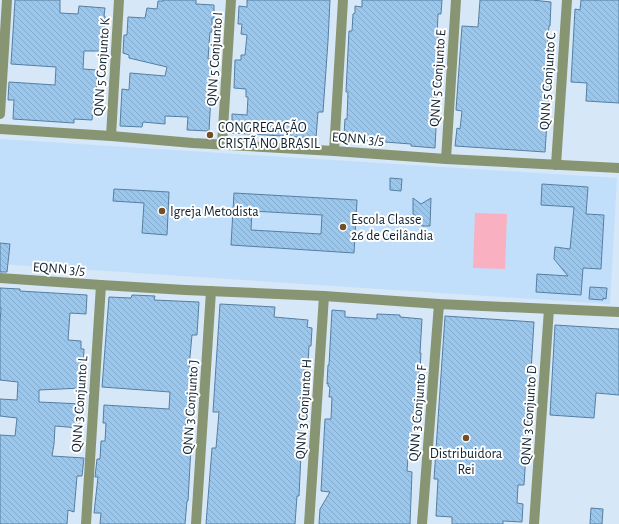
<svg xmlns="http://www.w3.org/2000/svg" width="619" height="524" font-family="'Alegreya Sans',sans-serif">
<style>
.built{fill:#c1dffa}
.green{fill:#f9b0c0}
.building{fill:url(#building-back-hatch);stroke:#557fa2;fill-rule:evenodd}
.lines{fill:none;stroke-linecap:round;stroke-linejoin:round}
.street{stroke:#889573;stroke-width:10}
.poi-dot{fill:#734e29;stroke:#fff;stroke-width:1.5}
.labels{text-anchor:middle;stroke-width:4;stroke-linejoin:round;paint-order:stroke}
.street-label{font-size:14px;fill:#10212f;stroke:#fff}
.poi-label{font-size:14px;fill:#10212f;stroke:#fff;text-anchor:start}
</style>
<defs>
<pattern id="building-back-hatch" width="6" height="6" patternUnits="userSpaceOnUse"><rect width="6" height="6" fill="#9bc7ed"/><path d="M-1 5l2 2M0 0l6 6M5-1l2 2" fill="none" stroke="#84abcc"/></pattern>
</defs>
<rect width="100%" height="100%" fill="#d6e7f7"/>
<path class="built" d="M0,139L617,178L610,304L0,264Z"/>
<path class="green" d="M475,213L507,214L505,269L473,268Z"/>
<g class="building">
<path d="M15,0H60V13L78,14L79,6L105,8L104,16H105L103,52L99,51H84L83,69L97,70L96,95H94L92,120L74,119V123L13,119L14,100H8L9,82L55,85L56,67L11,64Z"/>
<path d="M163,0H196V4L214,5V18H212V32H210L208,59H211L209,95H211L209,131L187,130L188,117L165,116V124L143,122L142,127L120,126L122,89L129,90L130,73L165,76L167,67L129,58V55L123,53L124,35H127L128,17L145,18L147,8L157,9L158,1H163Z"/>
<path d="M247,0H330L328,41L323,112H318L316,138L232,133V114L247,115L248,97H246V89L234,88L235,60H241V55H245L247,35L241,34L242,24H238L239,6L247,7Z"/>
<path d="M362,0H442L441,14H438L437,37H440L437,83L436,109H437L435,148L411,146V144L346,139L347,134H344L345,119H347L348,92H346L349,31H352L353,14L355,13V6L362,7Z"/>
<path d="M480,0H532L551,2L550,26H549L547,48H549L548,62H551L545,152L455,146L457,128L460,129L462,111L456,110L462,26L478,27Z"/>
<path d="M581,0H619V103L586,101L587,83L571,82L575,9L580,10Z"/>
<path d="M390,178L402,179L401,191L390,190Z"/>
<path d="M542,184L588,187L586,214L604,215L601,269L583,268L581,295L536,292L537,274L568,276L554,259L555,247L570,249L574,207L541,205Z"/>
<path d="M114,189L169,192L167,235L142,233L144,203L113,201Z"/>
<path d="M234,193L357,200L354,253L231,245ZM252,211L322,215L321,234L251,230Z"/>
<path d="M413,198L421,204L431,198L430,226H422L420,224L415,223V215L413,214Z"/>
<path d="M0,243L10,244L7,272H0Z"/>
<path d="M590,287L607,288L606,299L603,298V300L589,299Z"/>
<path d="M0,288L20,289V291L87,295L86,314L70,313L68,340L81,341V349H84L82,388L39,390V402L82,404L81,422H79V428L55,426L54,444L52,456L84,458L82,476H77L74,512L68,510L67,524H0V435L15,436L17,418L0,416V399L17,400L18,382L0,380V323L1,308H0Z"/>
<path d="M132,295L155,296L154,300L199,302L197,335H192L189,367H193L191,392L193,393L192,410H189L188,418H186L184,446L191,447L188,501H187L185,524H100L101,513H94L98,477H95L97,459H100L101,441H105L106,423H103L104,405L169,409L170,392L102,387L109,297L131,298Z"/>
<path d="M220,304L275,307L274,317L308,320L307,327L312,328L311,346H309L305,418H302L299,453L301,454L299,496H297L295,524H206L212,448H216L219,412H213Z"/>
<path d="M332,310L345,311V317L377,319V314L400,315V317L422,319L420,353H421L420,370H419L415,443L409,442L407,471L412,472L410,524H319L320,509L330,492L321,491L325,419H331L332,397H329L330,387L328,386V383L327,384L328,365H329Z"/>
<path d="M445,316L534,322L524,485H518L517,503L523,504L522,522L503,521V524H452V517L436,516L438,479H434Z"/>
<path d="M555,325L619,329V395L596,393L594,418L550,415Z"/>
<path d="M591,508L603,509L602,524H590Z"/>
</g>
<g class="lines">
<g class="street">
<path d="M0,114L7,0"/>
<path d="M0,129L111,136L193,143L334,151L446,159L619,168"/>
<path d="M111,136L119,0"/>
<path d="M222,145L231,0"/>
<path d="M334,151L343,0"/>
<path d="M446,159L456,0"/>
<path d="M556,165L567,0"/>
<path d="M0,278L101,285L185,290L324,296L439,304L619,312"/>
<path d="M86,524L101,285"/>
<path d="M196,524L211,291"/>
<path d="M309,524L324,296"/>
<path d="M422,524L439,304"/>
<path d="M534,524L549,309"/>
</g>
</g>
<g class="poi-dot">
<circle cx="210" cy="135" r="4"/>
<circle cx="162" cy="211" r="4"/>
<circle cx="343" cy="227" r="4"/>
<circle cx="466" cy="438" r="4"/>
</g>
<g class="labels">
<g class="street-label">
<text transform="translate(214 59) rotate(-86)" y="5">QNN 5 Conjunto I</text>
<text transform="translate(101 67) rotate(-86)" y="5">QNN 5 Conjunto K</text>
<text transform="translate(437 78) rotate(-86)" y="5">QNN 5 Conjunto E</text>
<text transform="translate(547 81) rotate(-86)" y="5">QNN 5 Conjunto C</text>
<text transform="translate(358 138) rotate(4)" y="5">EQNN 3/5</text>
<text transform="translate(59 268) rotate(4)" y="5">EQNN 3/5</text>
<text transform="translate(79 404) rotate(-86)" y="5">QNN 3 Conjunto L</text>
<text transform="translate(190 407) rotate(-86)" y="5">QNN 3 Conjunto J</text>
<text transform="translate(303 409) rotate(-86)" y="5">QNN 3 Conjunto H</text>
<text transform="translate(417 413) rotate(-85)" y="5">QNN 3 Conjunto F</text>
<text transform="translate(528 415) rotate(-86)" y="5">QNN 3 Conjunto D</text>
</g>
<g class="poi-label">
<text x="218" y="132">CONGREGAÇÃO<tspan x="218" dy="16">CRISTÃ NO BRASIL</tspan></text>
<text x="170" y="216">Igreja Metodista</text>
<text x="351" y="224">Escola Classe<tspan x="351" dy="16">26 de Ceilândia</tspan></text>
<text x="466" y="458" text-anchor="middle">Distribuidora<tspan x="466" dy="16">Rei</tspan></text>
</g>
</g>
</svg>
